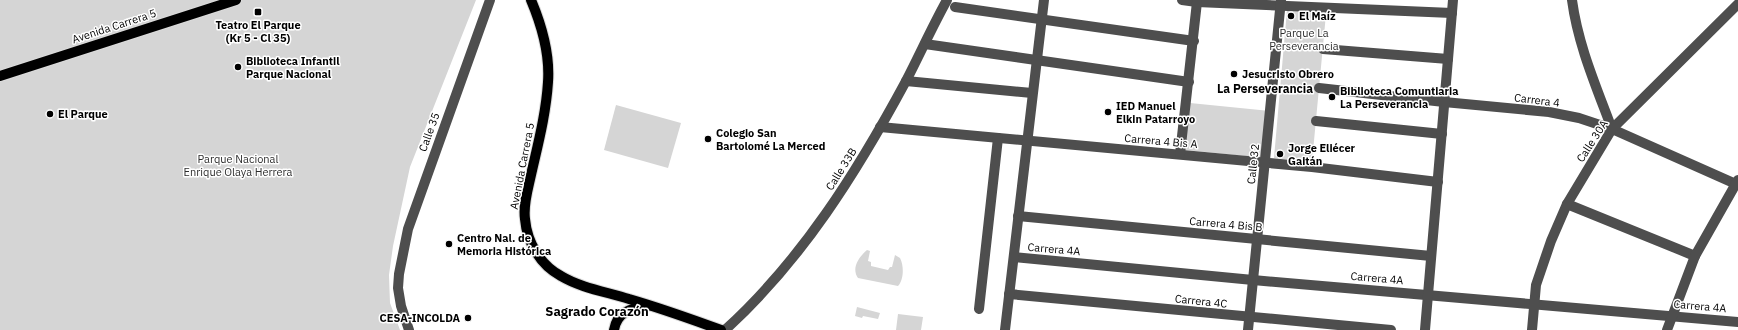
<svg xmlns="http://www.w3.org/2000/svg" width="1738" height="330" font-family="'IBM Plex Sans',sans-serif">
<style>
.green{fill:#d5d5d5}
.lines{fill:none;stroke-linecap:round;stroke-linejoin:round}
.major-casing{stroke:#dbdbdb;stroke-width:12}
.minor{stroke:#4e4e4e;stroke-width:10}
.major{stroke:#000;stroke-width:10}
.poi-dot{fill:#000;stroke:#fff;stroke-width:1.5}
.labels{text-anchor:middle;stroke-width:3;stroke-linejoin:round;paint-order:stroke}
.poi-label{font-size:11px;font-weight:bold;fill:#000;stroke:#fff;text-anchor:start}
.street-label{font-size:11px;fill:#000;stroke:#fff}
.park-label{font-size:11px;fill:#2c2c2c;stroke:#fff}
.neighbourhood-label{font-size:12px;font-weight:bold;fill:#000;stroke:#fff}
.quarter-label{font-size:13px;font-weight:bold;fill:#000;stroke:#fff}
</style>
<rect width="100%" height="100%" fill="#fff"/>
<g class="green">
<path d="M0,0H476L410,167L393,246L389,275L390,303L400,330H0Z"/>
<path d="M1287,10L1326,14L1312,162L1274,158Z"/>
<path d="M1190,103L1270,111L1266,158L1185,150Z"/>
<path d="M616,105L681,123L668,168L604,150Z"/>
<path d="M867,250L870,251L868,261L871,262V266L888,270L890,267H892L895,255L900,258C904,265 904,280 898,286L858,278C851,268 859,257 867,250Z"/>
<path d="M857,307L880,313L878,319L863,316L862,318L855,316Z"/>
<path d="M898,314L923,317L921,330H896Z"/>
</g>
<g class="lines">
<defs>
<g id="major">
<path d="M531,0C542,26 550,54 548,82C546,114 538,144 531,175C528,189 523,204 525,219C527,242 540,265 561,276C581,288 607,292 629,299C660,308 691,319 721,330"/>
<path d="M0,76L236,0"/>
<path d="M614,330C617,312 631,308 648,306"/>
</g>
</defs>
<use href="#major" class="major-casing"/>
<g class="minor">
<path d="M1182,0L1197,2L1452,13"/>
<path d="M1572,0C1578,45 1596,86 1612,129"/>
<path d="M955,7L1194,41"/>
<path d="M925,44L1189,82"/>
<path d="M1323,49L1448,59"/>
<path d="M906,81L1032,93"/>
<path d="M1319,88L1444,102L1549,112L1579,118L1612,129L1738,185"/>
<path d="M1316,121L1442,134"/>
<path d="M880,127L1312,167L1438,182"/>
<path d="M1180,154L1197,2"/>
<path d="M1567,204L1695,256"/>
<path d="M1018,216L1431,256"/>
<path d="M1014,257L1253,280L1738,322"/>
<path d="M1009,294L1391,330"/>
<path d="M979,309L998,138"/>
<path d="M409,330L401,306L398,288L399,274L408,229L490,0"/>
<path d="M725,330C802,260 857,172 906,81C920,54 932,27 947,0"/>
<path d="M1005,330L1044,0"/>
<path d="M1248,330L1281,0"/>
<path d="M1425,330L1453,0"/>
<path d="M1532,330L1536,285L1551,241L1567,204L1612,129L1738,4"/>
<path d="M1667,330L1695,256L1738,180"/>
</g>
<use href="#major" class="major"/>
</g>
<g class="poi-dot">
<rect x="254" y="8" width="8" height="8" rx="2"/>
<circle cx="1291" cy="16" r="4"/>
<circle cx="238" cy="67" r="4"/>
<circle cx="1234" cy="74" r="4"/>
<circle cx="1332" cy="97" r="4"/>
<circle cx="1108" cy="112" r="4"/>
<circle cx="50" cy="114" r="4"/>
<circle cx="708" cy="139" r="4"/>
<circle cx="1280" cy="154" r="4"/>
<circle cx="449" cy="244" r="4"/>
<circle cx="468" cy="318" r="4"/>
</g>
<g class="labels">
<g class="poi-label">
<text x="1299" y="20">El Maíz</text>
<text x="258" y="29" text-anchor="middle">Teatro El Parque<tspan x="258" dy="13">(Kr 5 - Cl 35)</tspan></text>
<text x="246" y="65">Biblioteca Infantil<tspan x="246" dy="13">Parque Nacional</tspan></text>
<text x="1242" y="78">Jesucristo Obrero</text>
<text x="1340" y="95">Biblioteca Comuntiaria<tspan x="1340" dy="13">La Perseverancia</tspan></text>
<text x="1116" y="110">IED Manuel<tspan x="1116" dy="13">Elkin Patarroyo</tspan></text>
<text x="58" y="118">El Parque</text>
<text x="716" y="137">Colegio San<tspan x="716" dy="13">Bartolomé La Merced</tspan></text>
<text x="1288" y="152">Jorge Eliécer<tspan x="1288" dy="13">Gaitán</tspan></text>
<text x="457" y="242">Centro Nal. de<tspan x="457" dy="13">Memoria Histórica</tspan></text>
<text x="460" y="322" text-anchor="end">CESA-INCOLDA</text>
</g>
<g class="street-label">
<text transform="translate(114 26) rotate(-18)" y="4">Avenida Carrera 5</text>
<text transform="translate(1537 100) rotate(7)" y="4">Carrera 4</text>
<text transform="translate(429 132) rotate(-70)" y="4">Calle 35</text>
<text transform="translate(1161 141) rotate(5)" y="4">Carrera 4 Bis A</text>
<text transform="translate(1592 141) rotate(-57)" y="4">Calle 30A</text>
<text transform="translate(1253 164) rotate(-84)" y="4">Calle 32</text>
<text transform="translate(522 166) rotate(-79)" y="4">Avenida Carrera 5</text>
<text transform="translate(841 169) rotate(-58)" y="4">Calle 33B</text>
<text transform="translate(1226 224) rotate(5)" y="4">Carrera 4 Bis B</text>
<text transform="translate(1054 249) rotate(5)" y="4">Carrera 4A</text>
<text transform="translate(1377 278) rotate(5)" y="4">Carrera 4A</text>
<text transform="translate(1201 301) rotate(6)" y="4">Carrera 4C</text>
<text transform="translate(1700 306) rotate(5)" y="4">Carrera 4A</text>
</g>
<g class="park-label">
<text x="1304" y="37">Parque La<tspan x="1304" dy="13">Perseverancia</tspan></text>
<text x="238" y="163">Parque Nacional<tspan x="238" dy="13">Enrique Olaya Herrera</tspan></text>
</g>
<g class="neighbourhood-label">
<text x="1265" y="93">La Perseverancia</text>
</g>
<g class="quarter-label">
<text x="597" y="316">Sagrado Corazón</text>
</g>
</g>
</svg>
